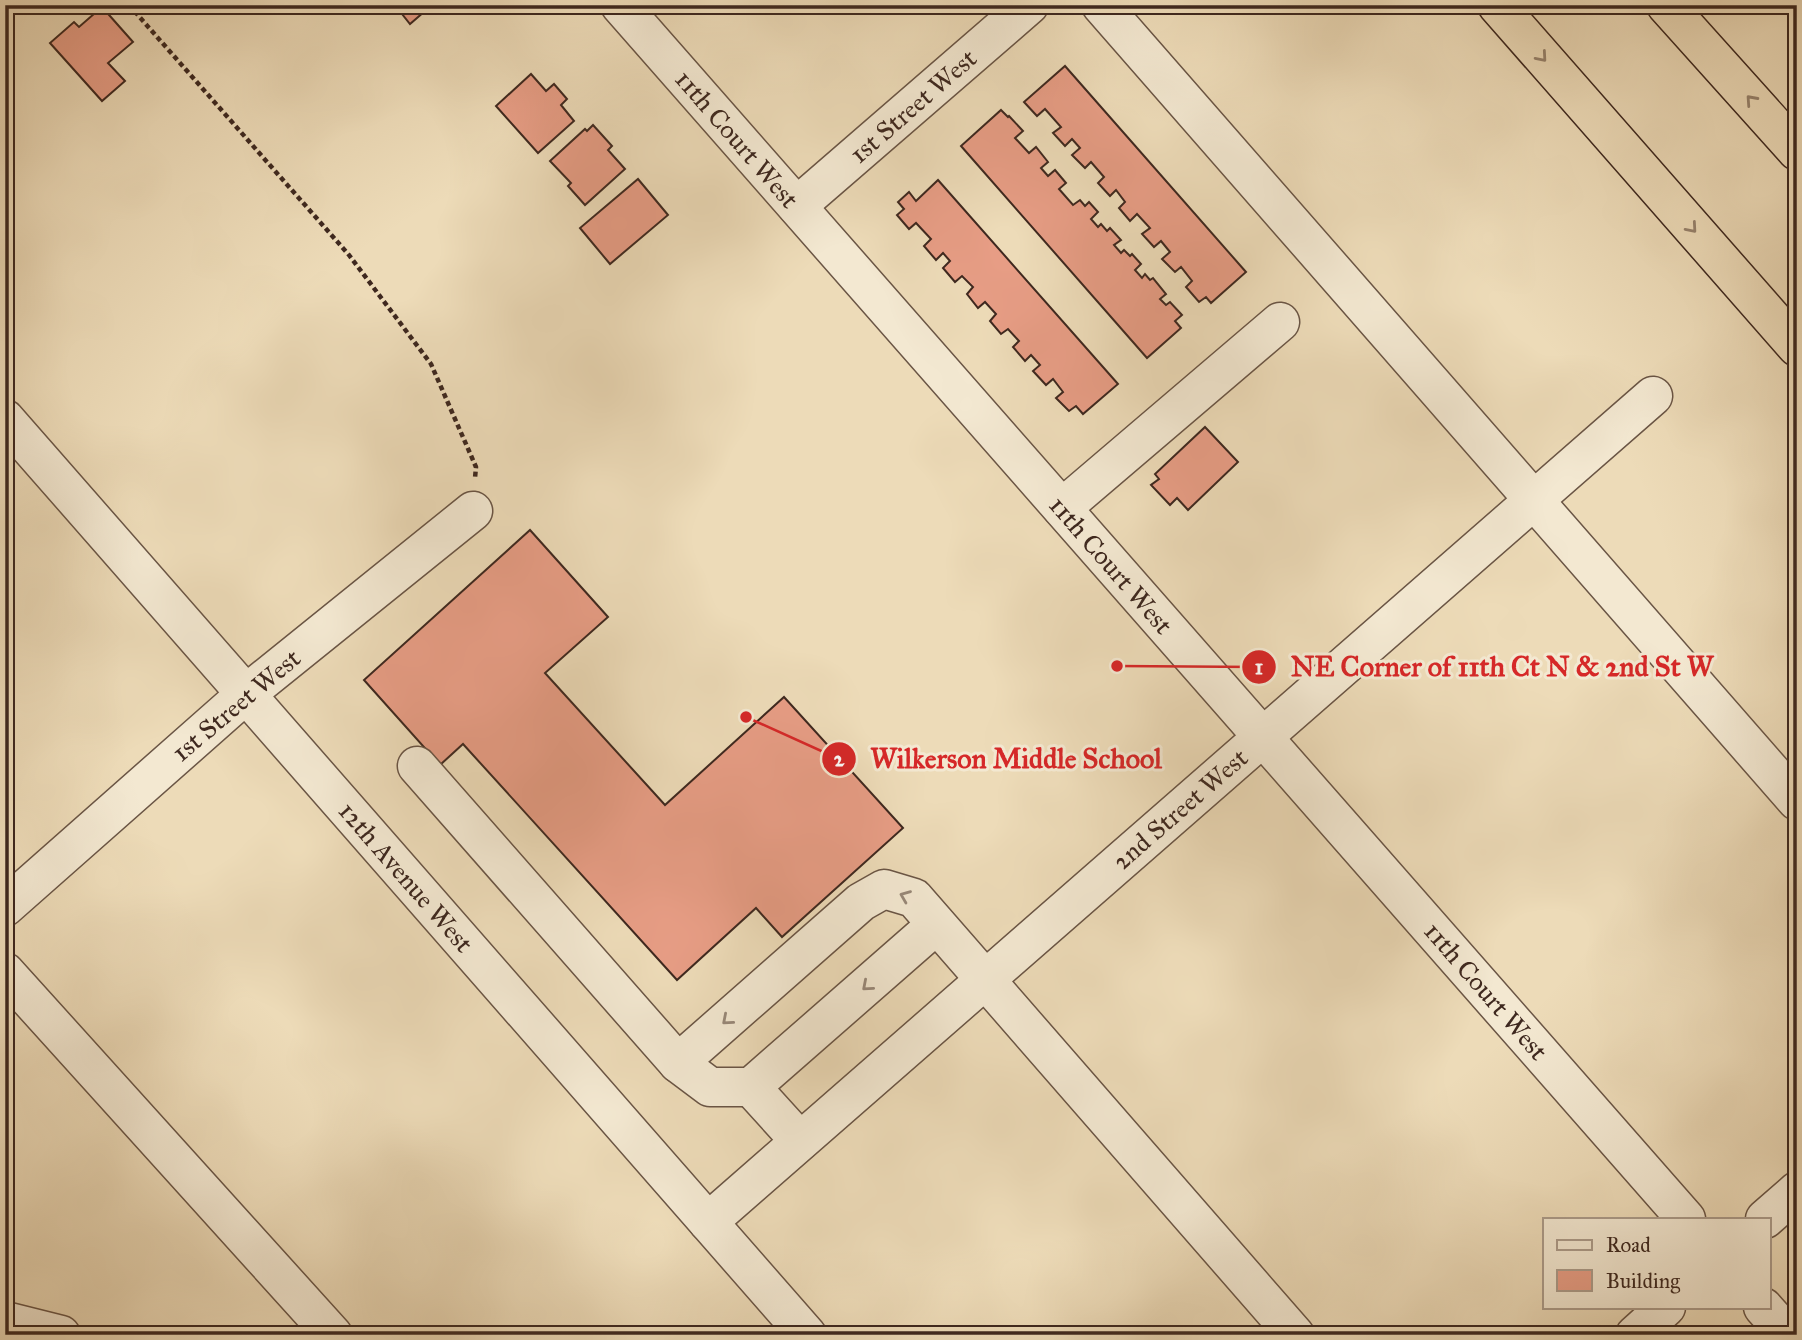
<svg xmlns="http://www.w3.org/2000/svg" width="1802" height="1340" font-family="'IM FELL Great Primer',serif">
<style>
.building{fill:#e79d85;stroke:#3e281f;stroke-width:2}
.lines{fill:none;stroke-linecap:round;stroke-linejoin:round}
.minor-casing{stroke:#6a5545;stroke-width:41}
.highway-casing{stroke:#3e281f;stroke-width:41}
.path{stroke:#3e281f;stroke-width:4.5;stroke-dasharray:5 3.5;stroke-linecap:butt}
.minor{stroke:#f3e8d1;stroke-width:38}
.highway{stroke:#eddbb8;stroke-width:38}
.oneway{stroke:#96826c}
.oneway2{stroke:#988878}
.labels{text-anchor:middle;stroke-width:6;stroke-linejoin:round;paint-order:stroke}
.street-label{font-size:26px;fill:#3e281f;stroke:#f3e8d1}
.leader{fill:none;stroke:#d62828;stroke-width:2.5}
.callout-dot{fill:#d62828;stroke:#f3e8d1;stroke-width:2.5}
.mark-label{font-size:21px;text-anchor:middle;font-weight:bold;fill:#fff}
.callout-label{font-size:28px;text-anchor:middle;font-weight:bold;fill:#d62828;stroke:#f3e8d1;stroke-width:6;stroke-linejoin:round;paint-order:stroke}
</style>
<rect width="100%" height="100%" fill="#eddbb8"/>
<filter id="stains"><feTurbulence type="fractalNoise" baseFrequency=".00286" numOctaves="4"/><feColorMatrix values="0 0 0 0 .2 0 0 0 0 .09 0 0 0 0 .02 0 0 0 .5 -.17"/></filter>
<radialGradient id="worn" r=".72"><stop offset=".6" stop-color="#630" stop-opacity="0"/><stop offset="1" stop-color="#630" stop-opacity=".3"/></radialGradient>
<g class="building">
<path d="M392,5H432L410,24L398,9L395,12L390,6Z"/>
<path d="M102,7L133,42L108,63L125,81L102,101L50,43L74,22L79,27Z"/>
<path d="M1065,66L1246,272L1211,303L1206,297L1199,302L1186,287L1192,281L1181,267L1175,272L1162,259L1170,252L1161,241L1154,247L1142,234L1150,228L1137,214L1130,221L1119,208L1125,202L1116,190L1110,196L1098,183L1104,177L1091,162L1085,168L1072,155L1080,148L1072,139L1065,146L1053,133L1061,127L1045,109L1037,116L1024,102Z"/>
<path d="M531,74L546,91L554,84L567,99L561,105L574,121L538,153L496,106Z"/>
<path d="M1001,110L1008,117L1009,116L1023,131L1015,138L1029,153L1036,147L1048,162L1041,168L1048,176L1055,170L1066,183L1059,189L1073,205L1080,200L1085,206L1089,202L1098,212L1091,219L1098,227L1101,224L1107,231L1110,228L1121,240L1114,245L1121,253L1124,250L1130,256L1132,254L1141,264L1135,270L1142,278L1145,274L1150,280L1153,278L1166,294L1160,299L1166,305L1170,302L1182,315L1175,321L1181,328L1147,358L961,146Z"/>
<path d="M593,125L612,146L608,150L625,169L585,205L568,186L571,183L550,161L585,129L587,131Z"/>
<path d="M638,179L668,215L610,264L580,228Z"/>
<path d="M938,180L1118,384L1083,414L1076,406L1069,411L1056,398L1063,392L1053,379L1046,385L1033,371L1040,365L1031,355L1025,361L1013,347L1019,341L1008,329L1001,334L990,321L996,314L985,302L978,308L967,294L973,287L962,276L955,282L943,268L950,261L943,253L936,260L924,246L931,239L916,223L909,229L897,215L904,209L898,202L909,192L916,201Z"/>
<path d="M1205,427L1238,462L1188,510L1177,498L1170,505L1151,485L1159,479L1155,474Z"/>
<path d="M530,530L608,617L545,673L665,805L784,697L903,828L782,937L756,908L677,980L463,744L440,765L364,680Z"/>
</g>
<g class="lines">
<defs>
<g id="minor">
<path d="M620,5L1686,1219"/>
<path d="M1101,5L1797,801"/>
<path d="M797,206L1029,5"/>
<path d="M5,419L807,1335"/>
<path d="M1062,508L1280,322"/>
<path d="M417,766L678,1063L710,1087H751L936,925"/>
<path d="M5,907L246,694L473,511"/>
<path d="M5,972L333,1335"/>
<path d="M678,1063L861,902L884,889L914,898L1295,1335"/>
<path d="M751,1087L800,1141"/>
<path d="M1765,1219L1797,1191"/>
<path d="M708,1222L1653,396"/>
<path d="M1763,1307L1788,1335"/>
<path d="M5,1321L61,1335"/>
<path d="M1635,1335L1666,1307"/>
</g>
<g id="highway">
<path d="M1497,5L1797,347"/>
<path d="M1666,5L1797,151"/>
</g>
</defs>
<use href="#minor" class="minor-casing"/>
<use href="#highway" class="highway-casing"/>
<path class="path" d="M129,5L349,255L431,364L476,467L475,478"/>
<use href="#minor" class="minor"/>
<use href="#highway" class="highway"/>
</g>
<defs><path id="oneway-chevron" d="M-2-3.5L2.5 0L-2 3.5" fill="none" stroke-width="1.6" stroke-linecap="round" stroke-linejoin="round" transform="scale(1.75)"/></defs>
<g class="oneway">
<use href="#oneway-chevron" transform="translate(1542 57) rotate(49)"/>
<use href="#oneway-chevron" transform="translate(1751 100) rotate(-132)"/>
<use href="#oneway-chevron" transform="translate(1692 228) rotate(49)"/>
</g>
<g class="oneway2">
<use href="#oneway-chevron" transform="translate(905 896) rotate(-158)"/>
<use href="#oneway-chevron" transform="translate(867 986) rotate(139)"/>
<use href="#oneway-chevron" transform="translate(727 1020) rotate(139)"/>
</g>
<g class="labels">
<g class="street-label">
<text transform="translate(913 106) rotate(-41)" y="9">1st Street West</text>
<text transform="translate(737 139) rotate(49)" y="9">11th Court West</text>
<text transform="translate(1111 565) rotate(49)" y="9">11th Court West</text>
<text transform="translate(236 705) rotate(-40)" y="9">1st Street West</text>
<text transform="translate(1180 809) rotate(-41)" y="9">2nd Street West</text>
<text transform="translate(406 877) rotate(49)" y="9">12th Avenue West</text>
<text transform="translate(1486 991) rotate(49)" y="9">11th Court West</text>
</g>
</g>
<path class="leader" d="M1117 666L1259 667M746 717L839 759"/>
<g class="callout-dot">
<circle cx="1117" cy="666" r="7"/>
<circle cx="746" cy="717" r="7"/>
<circle cx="1259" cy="667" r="18"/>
<circle cx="839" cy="759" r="18"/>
</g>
<g class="mark-label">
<text x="1259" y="674">1</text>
<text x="839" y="766">2</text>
</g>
<g class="callout-label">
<text x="1502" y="676">NE Corner of 11th Ct N &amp; 2nd St W</text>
<text x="1016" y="768">Wilkerson Middle School</text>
</g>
<rect width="1802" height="1340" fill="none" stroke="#eddbb8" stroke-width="28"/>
<rect x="7" y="7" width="1788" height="1326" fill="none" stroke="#3e281f" stroke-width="3.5"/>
<rect x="14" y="14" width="1774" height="1312" fill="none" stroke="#3e281f" stroke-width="2"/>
<rect x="1543" y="1218" width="228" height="91" fill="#f3e8d1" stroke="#ab9b8a" stroke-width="2"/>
<rect x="1557" y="1240" width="35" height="10" fill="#f3e8d1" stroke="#ab9b8a" stroke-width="2"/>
<text x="1606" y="1252" font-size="21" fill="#3e281f">Road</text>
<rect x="1557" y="1270" width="35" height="21" fill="#e79d85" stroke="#ab9b8a" stroke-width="2"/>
<text x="1606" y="1288" font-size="21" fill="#3e281f">Building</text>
<rect width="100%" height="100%" filter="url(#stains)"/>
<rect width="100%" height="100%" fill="url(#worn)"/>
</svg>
